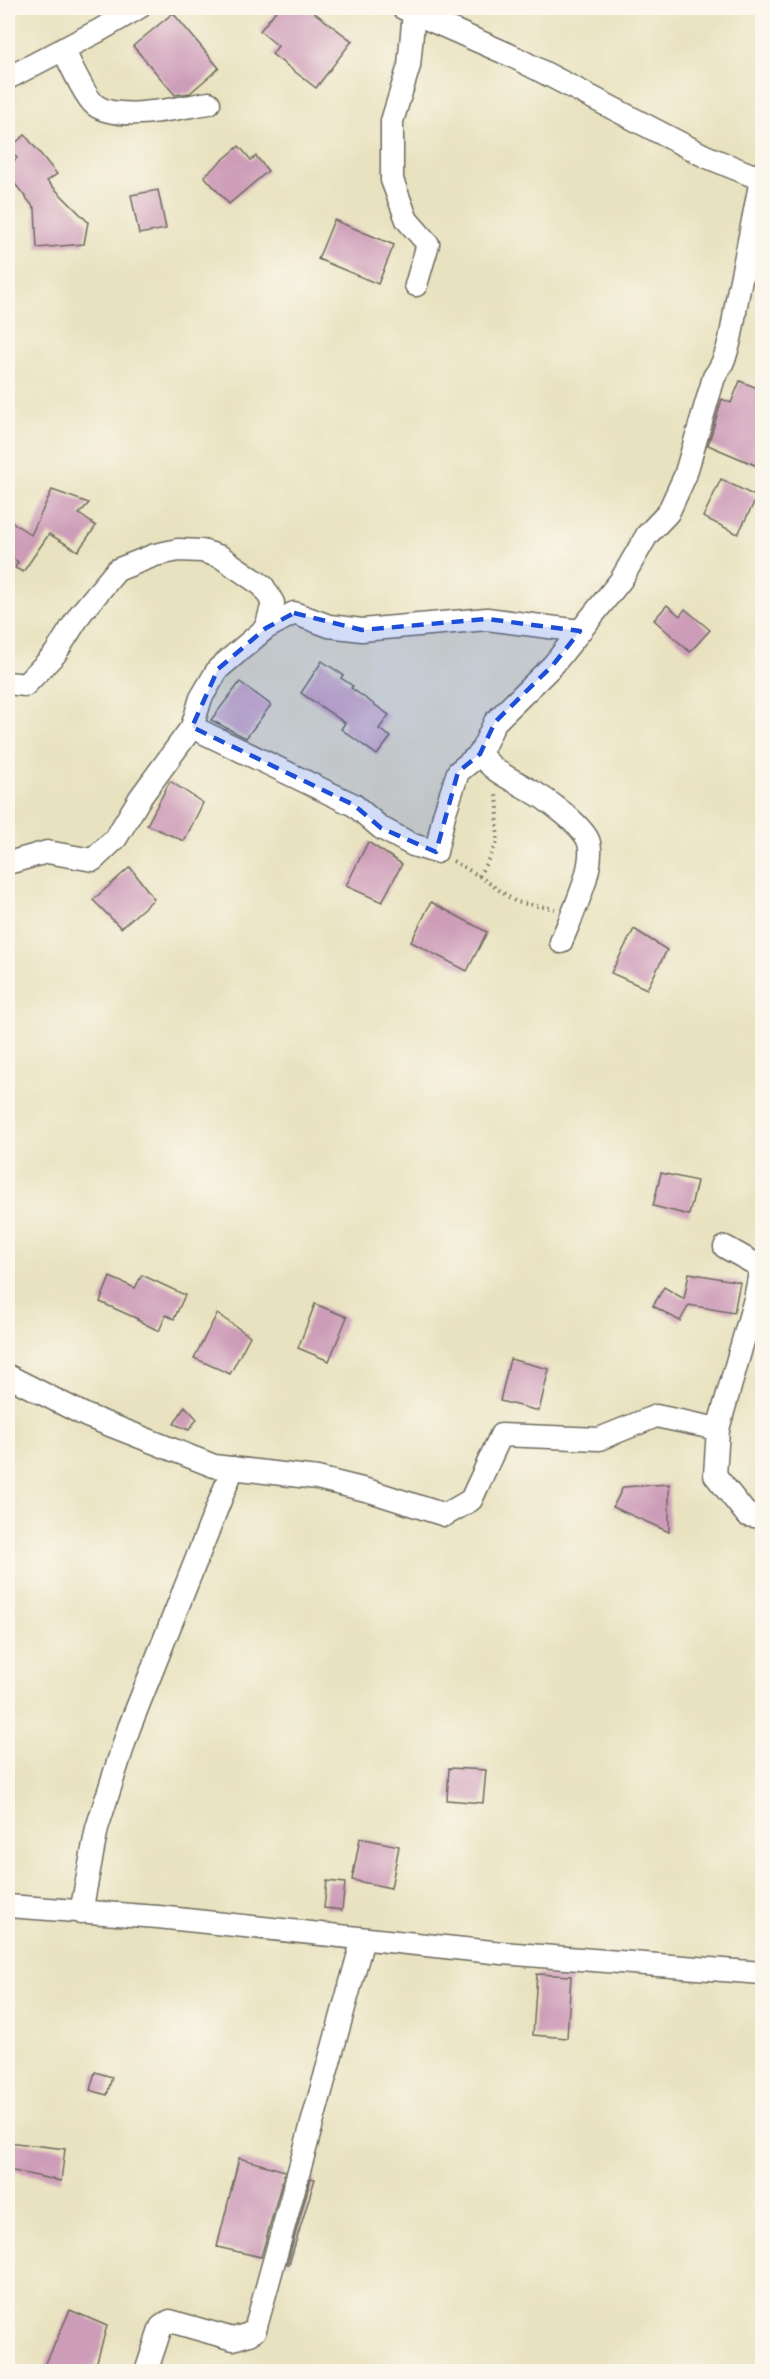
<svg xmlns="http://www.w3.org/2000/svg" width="770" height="2379" font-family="'Architects Daughter',sans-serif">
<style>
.building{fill:#cd9cb8}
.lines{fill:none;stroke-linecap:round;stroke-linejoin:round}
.minor-casing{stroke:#6e6b5f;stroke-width:25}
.path{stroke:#6e6b5f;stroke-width:4;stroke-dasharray:1.5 4.5;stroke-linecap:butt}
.minor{stroke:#fff;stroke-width:22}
.marked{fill:#1d4ed8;fill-opacity:0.2;stroke:#1d4ed8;stroke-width:4.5;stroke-dasharray:12 8;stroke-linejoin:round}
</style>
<rect width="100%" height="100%" fill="#fbf7ec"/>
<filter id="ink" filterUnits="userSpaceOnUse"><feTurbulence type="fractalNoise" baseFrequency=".0167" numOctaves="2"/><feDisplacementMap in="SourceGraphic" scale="12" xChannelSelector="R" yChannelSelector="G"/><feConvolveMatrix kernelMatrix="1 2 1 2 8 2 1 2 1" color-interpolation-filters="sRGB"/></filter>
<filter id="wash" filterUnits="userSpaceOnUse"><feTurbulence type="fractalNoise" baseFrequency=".008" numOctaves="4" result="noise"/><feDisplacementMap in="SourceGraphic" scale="24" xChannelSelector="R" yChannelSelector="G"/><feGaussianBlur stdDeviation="1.35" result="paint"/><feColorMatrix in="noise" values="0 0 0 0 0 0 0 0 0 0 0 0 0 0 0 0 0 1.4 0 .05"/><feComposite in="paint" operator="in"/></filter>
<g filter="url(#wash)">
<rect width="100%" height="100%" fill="#e9e2c0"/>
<g id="blocks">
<g class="building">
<path d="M278,8H308L352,41L316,88L272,54L278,46L260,31Z"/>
<path d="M173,13L219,68L190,93L175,95L133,46Z"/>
<path d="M25,135L57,174L47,181L88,222L84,244L37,248L35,209L8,175V166L17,158L9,148Z"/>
<path d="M239,146L251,160L256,156L268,171L229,204L204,176Z"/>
<path d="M158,190L166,229L139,234L131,195Z"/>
<path d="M334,220L394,245L378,284L318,259Z"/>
<path d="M740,381L762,390V468L708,445L722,399L731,403Z"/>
<path d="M721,479L757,497L738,534L703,517Z"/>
<path d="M52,490L89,503L79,514L96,526L78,551L49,534L23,572L15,568L18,562L8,555V519L31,535Z"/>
<path d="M667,605L680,616L685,609L710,630L690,652L654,620Z"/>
<path d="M322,661L343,675L341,678L353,686L351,688L389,715L379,729L391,737L377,755L341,729L345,723L301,693Z"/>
<path d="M240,682L271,705L246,738L211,720Z"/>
<path d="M170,781L203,803L184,841L147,825Z"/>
<path d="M368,842L402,864L382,902L346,886Z"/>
<path d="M130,867L154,899L121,928L93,900Z"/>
<path d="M431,902L487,932L467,971L411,942Z"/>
<path d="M634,929L667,950L647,989L611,973Z"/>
<path d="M661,1173L697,1181L689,1215L653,1206Z"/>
<path d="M689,1273L740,1282L734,1313L689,1305L680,1321L653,1306L664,1287L684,1299Z"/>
<path d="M142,1275L185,1295L174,1319L166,1315L159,1331L137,1320L138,1319L100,1302L110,1277L135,1288Z"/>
<path d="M315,1304L347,1317L329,1361L298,1348Z"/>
<path d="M217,1314L250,1336L230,1374L194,1358Z"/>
<path d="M510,1359L549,1369L539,1411L500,1401Z"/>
<path d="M185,1406L197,1419L189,1430L174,1424Z"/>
<path d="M669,1484V1532L613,1507L623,1487Z"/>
<path d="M449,1768L486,1770L483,1803L447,1800Z"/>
<path d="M360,1838L399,1846L391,1888L352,1880Z"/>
<path d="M327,1881L345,1883L342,1910L324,1908Z"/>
<path d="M537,1974L571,1976L567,2038L533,2035Z"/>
<path d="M95,2072L112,2077L107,2095L90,2090Z"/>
<path d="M8,2142L65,2149L61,2181L8,2170Z"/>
<path d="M239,2158L285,2171L261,2257L217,2247Z"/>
<path d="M311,2178L315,2179L289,2264H287Z"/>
<path d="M70,2310L107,2326L94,2372H42Z"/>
</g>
</g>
</g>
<g filter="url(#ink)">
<use href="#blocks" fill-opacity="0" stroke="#6e6b5f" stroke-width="1.5"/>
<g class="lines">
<defs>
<g id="minor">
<path d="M403,8L512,56L705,156L761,179"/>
<path d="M414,12L409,66L392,121V180L407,220L428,244L416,285"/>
<path d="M63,49C69,61 85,97 95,105C118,123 182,107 209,103"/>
<path d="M8,78L100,30L138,8"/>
<path d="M8,683L25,685L55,654L81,613L117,570L155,555L178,550L202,551L221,557L263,586L273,603L266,628"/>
<path d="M192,727L354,805L381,828L413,845L436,852L444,815L458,772L480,754"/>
<path d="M8,863L47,852L93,860L116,838L140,798L192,727L201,698L218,669L266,628L294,613L329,626L362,630L487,619L580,631"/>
<path d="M561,942C570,919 598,863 588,840C580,823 545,798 528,789C510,778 493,772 480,754L495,722L553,665L621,580L647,535L668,513L685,476L714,377C732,354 733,317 739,289C747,252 754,216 761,179L758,178L762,172"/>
<path d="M8,1376L87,1416L214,1466L317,1478L370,1491L445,1515L471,1500L501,1435L599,1439L656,1416L718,1429L715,1475L747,1515L762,1517"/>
<path d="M718,1429L755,1299L761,1267L725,1247"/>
<path d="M8,1906L158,1917L502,1953L762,1973"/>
<path d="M81,1912L97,1828L129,1728L233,1468"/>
<path d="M146,2372L161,2327L170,2321L233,2339L249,2334L255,2330L363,1939"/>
</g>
</defs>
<use href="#minor" class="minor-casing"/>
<g class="path">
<path d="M453,861L479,876L516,902L555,909"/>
<path d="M479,876L497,843L498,804L496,795"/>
</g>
<use href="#minor" class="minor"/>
</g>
</g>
<path class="marked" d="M294,613L362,630L487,619L580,631L553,665L495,722L480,754L458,772L436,852L381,828L354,805L192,727L218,669L266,628Z"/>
<rect width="770" height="2379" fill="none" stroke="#fbf7ec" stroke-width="30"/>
</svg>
